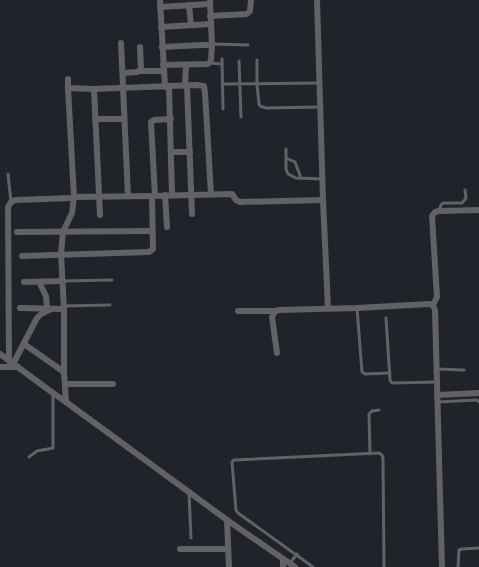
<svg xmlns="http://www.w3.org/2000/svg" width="479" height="567" font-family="Overpass,sans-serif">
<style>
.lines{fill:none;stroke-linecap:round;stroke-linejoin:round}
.service{stroke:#616265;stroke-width:3}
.minor{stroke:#616265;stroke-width:6}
</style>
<rect width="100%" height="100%" fill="#202329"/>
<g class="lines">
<g class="service">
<path d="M212,44L248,45"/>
<path d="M222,59L223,109"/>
<path d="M257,60V84L259,104L260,106L266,108L320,107"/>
<path d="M239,61L241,117"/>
<path d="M210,63L222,64"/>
<path d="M222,84L320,83"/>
<path d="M286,149V169L288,174L296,178L323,179"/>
<path d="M286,158L295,162L301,178"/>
<path d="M8,174L11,202"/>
<path d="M439,211L441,205L443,203H462L466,198L465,190"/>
<path d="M62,281L112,280"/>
<path d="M64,306L110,305"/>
<path d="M357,308L362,372L365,374L390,373"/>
<path d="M386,318L390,380L392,383L437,382"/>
<path d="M437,369L464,370"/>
<path d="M437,402L477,400L479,402"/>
<path d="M370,454L369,414L372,411L379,410"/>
<path d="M29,457L37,451L53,448V393"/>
<path d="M189,493L191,538"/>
<path d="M290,563L297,554"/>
<path d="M313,567L238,513L236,510L232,462L234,460L379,453L382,455L383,458L384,567"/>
<path d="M458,567L459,550L462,549L479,548"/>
</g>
<g class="minor">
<path d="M160,0L165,87"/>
<path d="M317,0L323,200L328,308"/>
<path d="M189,5L191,25"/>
<path d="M160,7L210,4"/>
<path d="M210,16L247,14L250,11L251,0"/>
<path d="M161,27L211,24"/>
<path d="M121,43L128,196"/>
<path d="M162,47L202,45H212L210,0"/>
<path d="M163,65L208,64L211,61L212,45"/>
<path d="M139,71H164"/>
<path d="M123,73L137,72L141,70L140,47"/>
<path d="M68,79V88L94,89L196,85L204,86L205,93L211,194"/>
<path d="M185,86L186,65"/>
<path d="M187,86L192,214"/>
<path d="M169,87L172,195"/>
<path d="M94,89L100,215"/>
<path d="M95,119H124"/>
<path d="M172,152H190"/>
<path d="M165,195L167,227"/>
<path d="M155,196L151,122L154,120L171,119"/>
<path d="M74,197L152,196L232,194L236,200L240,202L323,200"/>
<path d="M17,232L152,231"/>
<path d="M22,256L149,252L153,249L152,196"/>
<path d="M24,282L62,281"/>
<path d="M39,282L46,296L47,309"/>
<path d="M433,305L437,297L432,216L435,212L439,211L479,210"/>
<path d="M20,308L64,309"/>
<path d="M238,311H275"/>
<path d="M24,344L64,372"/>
<path d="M277,353L272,317L275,311L279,310L357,308L429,304L433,305L435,310L442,567"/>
<path d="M0,354L53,393L66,402L227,520L295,567"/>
<path d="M9,361L8,207L11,202L15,200L74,198"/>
<path d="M13,364L37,318L41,314L51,309"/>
<path d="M0,367H18"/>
<path d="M65,384H113"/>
<path d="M437,395L479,393"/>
<path d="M66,402L64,372V309L61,254L63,232L72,213L74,197L68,88"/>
<path d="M227,520L229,567"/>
<path d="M180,549H228"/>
<path d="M283,567V559"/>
</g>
</g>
</svg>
